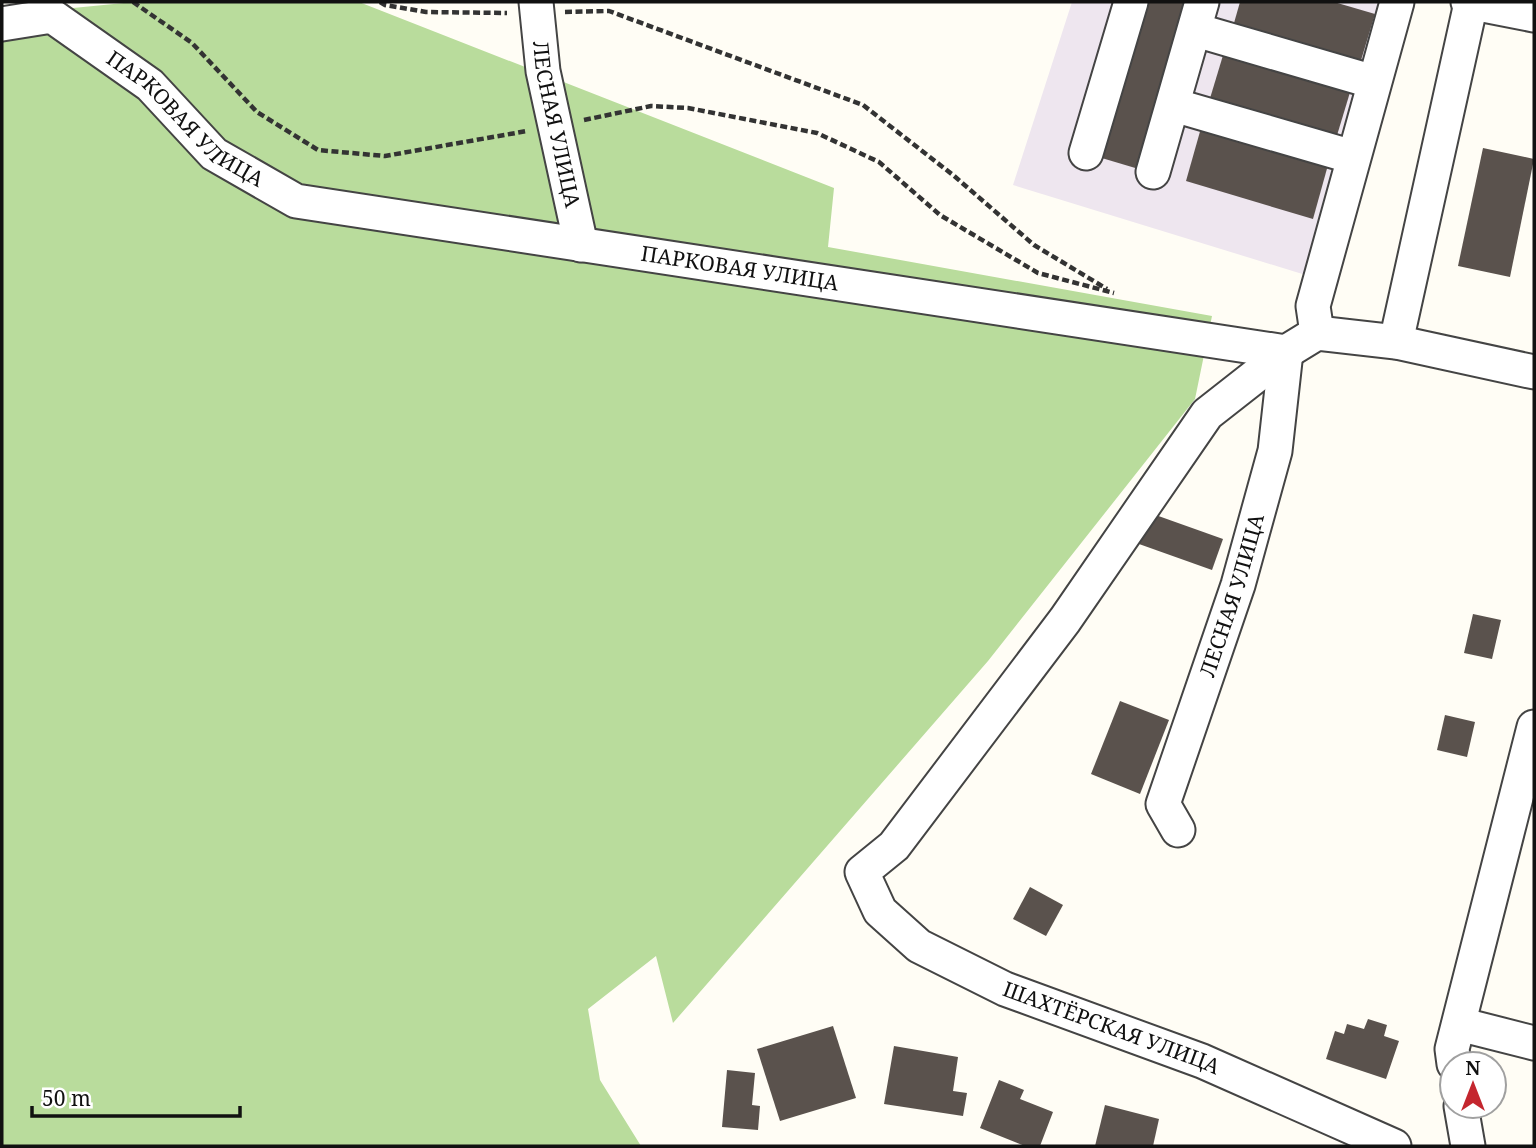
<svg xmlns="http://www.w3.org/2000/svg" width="1536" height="1148" font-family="'Noto Serif',serif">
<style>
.industrial{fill:#eee6ef}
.forest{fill:#b9dc9c}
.building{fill:#5a524d}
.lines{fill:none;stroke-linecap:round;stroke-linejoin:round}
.minor-casing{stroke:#444;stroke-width:37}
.path{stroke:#333;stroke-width:4.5;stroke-dasharray:7 3.5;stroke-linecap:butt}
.minor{stroke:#fff;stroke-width:33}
.labels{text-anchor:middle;stroke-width:7;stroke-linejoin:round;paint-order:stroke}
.street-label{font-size:21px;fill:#111;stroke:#fff}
</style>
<rect width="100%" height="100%" fill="#fffdf5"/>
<path class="industrial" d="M1072,2H1406L1338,285L1013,185Z"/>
<path class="forest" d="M134,2H359L834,188L828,247L1212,316L1195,399L988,661L673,1023L656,956L588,1009L600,1080L641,1146H2V15Z"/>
<g class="building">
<path d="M1142,2H1193L1142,170L1095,156Z"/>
<path d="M1240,2H1334L1375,14L1359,67L1232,30Z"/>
<path d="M1224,52L1351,89L1335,142L1208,105Z"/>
<path d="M1201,128L1328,165L1313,219L1186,181Z"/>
<path d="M1483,148L1534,159L1510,277L1458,266Z"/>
<path d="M1150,513L1223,539L1212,570L1139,544Z"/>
<path d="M1473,614L1501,620L1492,659L1464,653Z"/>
<path d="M1120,701L1169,720L1140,794L1091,774Z"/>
<path d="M1445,715L1475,722L1467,757L1437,750Z"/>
<path d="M1030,887L1063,905L1046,936L1013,919Z"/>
<path d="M1368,1019L1387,1025L1384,1036L1399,1041L1386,1079L1326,1059L1335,1031L1344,1034L1347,1024L1364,1029Z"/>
<path d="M833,1026L856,1098L780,1121L757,1049Z"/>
<path d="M894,1046L958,1057L953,1091L967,1093L963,1116L884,1104Z"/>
<path d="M727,1070L755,1073L752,1105L760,1106L758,1130L722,1127Z"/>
<path d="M999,1080L1024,1090L1020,1099L1053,1112L1040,1146H1025L980,1128Z"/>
<path d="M1105,1105L1159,1119L1153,1146H1095Z"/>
</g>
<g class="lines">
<defs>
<g id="minor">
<path id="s1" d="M536,2L543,71L581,245"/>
<path d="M1468,2L1534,15"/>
<path id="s2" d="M2,24L52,16L150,85L214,154L296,201L1286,352L1317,333L1396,342L1534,372"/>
<path d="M1206,33L1374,82"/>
<path d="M1184,108L1353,157"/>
<path d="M1086,153L1131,2"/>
<path d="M1153,172L1202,2"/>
<path d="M1317,333L1313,306L1397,2"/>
<path d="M1396,342L1471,3"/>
<path id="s3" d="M1286,352L1207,414L1065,620L894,846L862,872L880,911L919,946L1005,989L1202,1061L1394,1146"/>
<path id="s4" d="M1178,830L1163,804L1238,585L1275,451L1286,352"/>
<path d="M1459,1024L1534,1043"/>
<path d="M1454,1064L1452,1049L1534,727"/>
<path d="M1461,1106L1468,1146"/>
</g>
</defs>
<use href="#minor" class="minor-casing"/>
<g class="path">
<path d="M133,2L192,43L257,112L318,150L385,156L527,131"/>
<path d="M380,2L385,5L426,12L507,13"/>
<path d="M565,12L609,11L863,105L953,175L1034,245L1107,289"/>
<path d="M584,120L651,106L688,108L817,133L879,162L940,215L1038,273L1114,293"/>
</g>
<use href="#minor" class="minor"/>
</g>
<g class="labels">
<g class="street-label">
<text dy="7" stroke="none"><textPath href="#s2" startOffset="220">ПАРКОВАЯ УЛИЦА</textPath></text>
<text dy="7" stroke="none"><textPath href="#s1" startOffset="124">ЛЕСНАЯ УЛИЦА</textPath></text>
<text dy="7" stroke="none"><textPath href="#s2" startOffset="808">ПАРКОВАЯ УЛИЦА</textPath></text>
<text dy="7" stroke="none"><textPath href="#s4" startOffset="250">ЛЕСНАЯ УЛИЦА</textPath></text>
<text dy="7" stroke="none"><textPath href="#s3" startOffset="980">ШАХТЁРСКАЯ УЛИЦА</textPath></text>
</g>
</g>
<rect width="1536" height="1148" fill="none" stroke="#111111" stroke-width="7"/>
<g transform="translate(1473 1085)"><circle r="33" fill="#ffffff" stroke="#a0a0a0" stroke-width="2"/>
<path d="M0-5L12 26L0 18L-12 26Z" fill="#c4262e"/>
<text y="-10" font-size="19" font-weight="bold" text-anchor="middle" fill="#111111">N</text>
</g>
<path d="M32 1106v10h208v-10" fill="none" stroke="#111111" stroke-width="3.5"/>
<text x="42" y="1106" font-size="21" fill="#111111" stroke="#ffffff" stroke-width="5" paint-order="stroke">50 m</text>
</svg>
